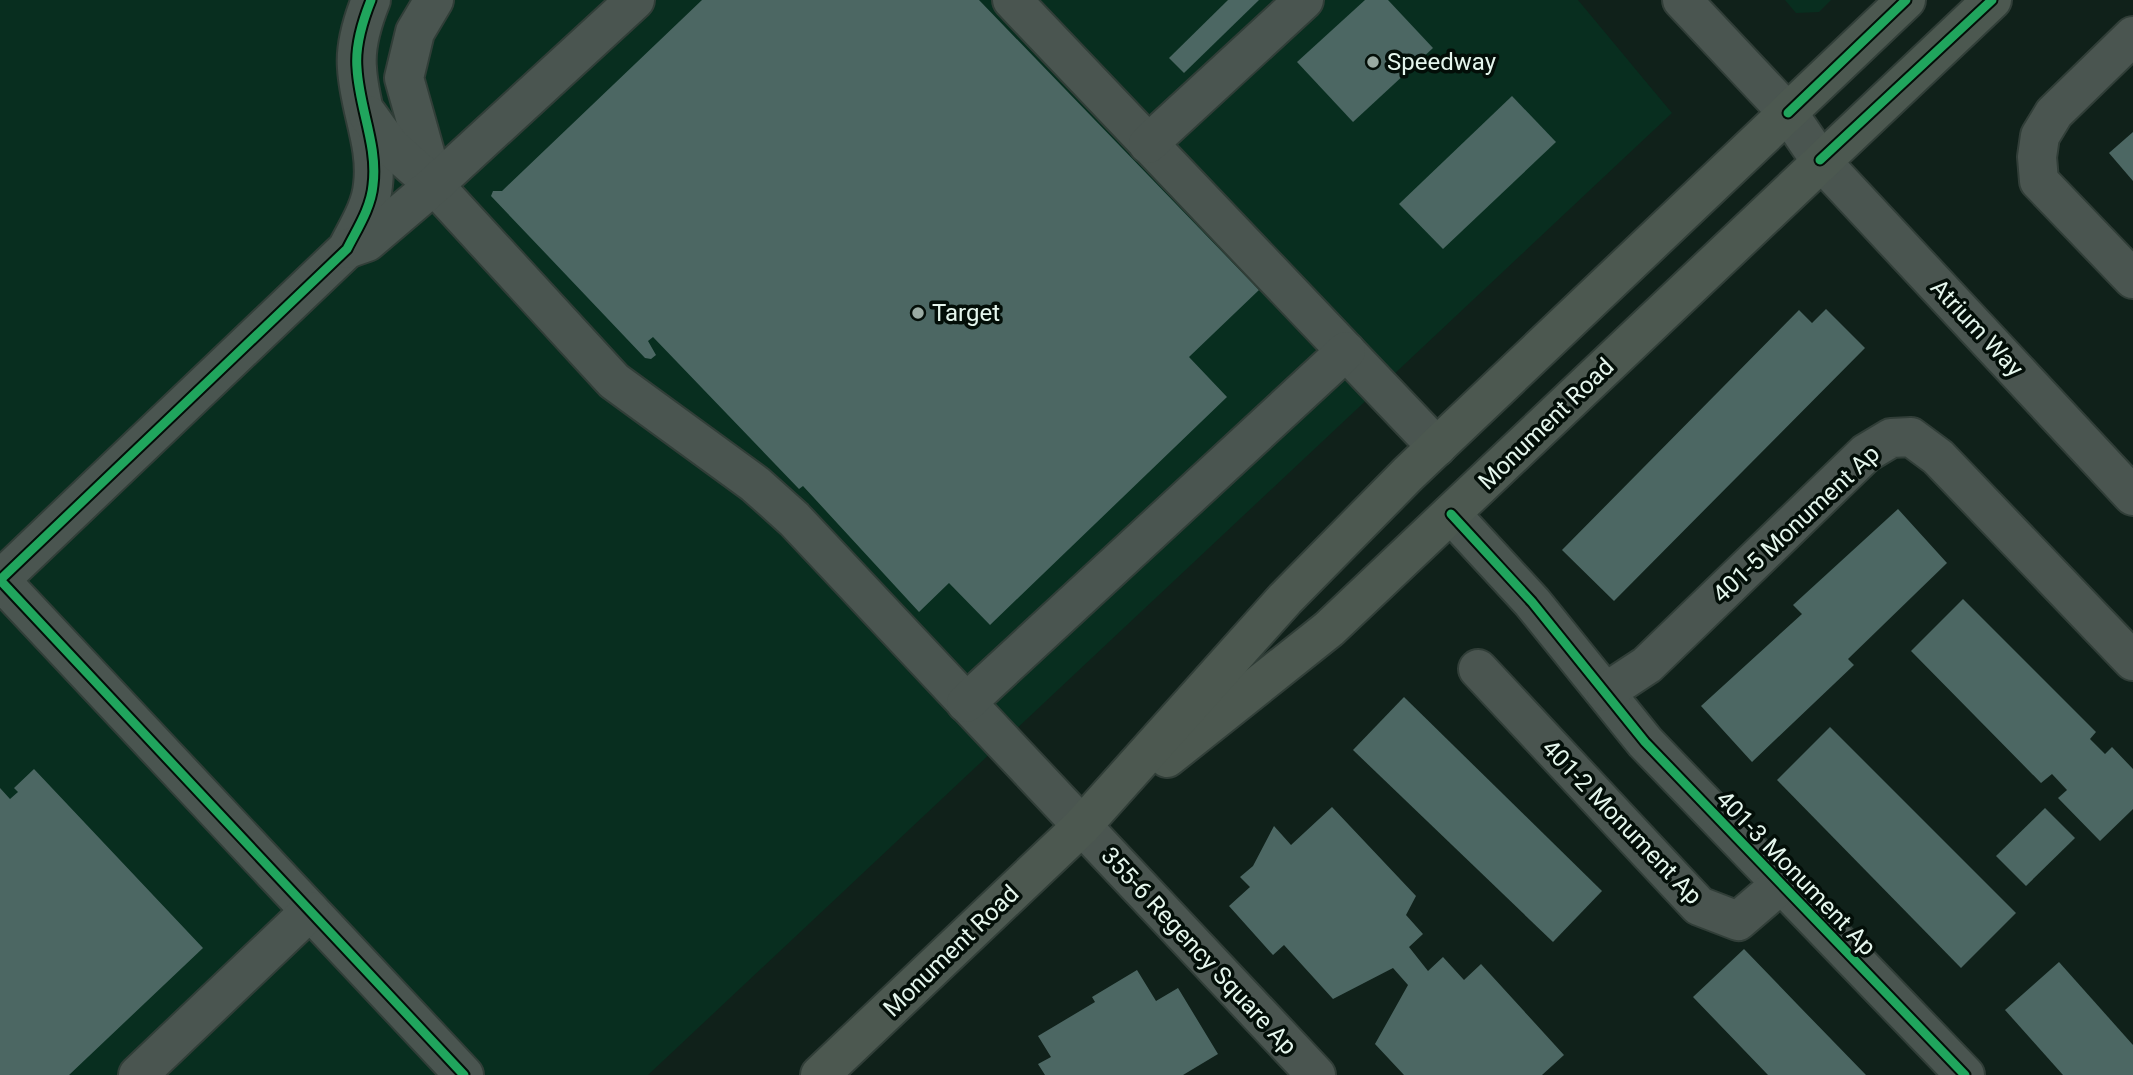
<svg xmlns="http://www.w3.org/2000/svg" width="2133" height="1075" font-family="Roboto,sans-serif">
<style>
.built{fill:#082e1f}
.building{fill:#4c6763}
.lines{fill:none;stroke-linecap:round;stroke-linejoin:round}
.minor-casing{stroke:#313e38;stroke-width:42}
.major-casing{stroke:#313e38;stroke-width:42}
.minor{stroke:#4a5550;stroke-width:38}
.major{stroke:#4c5850;stroke-width:38}
.cycleway-casing{stroke:#030e08;stroke-width:13}
.cycleway{stroke:#20a55d;stroke-width:9}
.poi-dot{fill:#9aaba3;stroke:#030e08;stroke-width:2.5}
.labels{text-anchor:middle;stroke-width:7;stroke-linejoin:round;paint-order:stroke}
.poi-label{font-size:24px;fill:#e5f6ed;stroke:#030e08;text-anchor:start}
.street-label{font-size:24px;fill:#e5f6ed;stroke:#030e08}
</style>
<rect width="100%" height="100%" fill="#10211a"/>
<g class="built">
<path d="M0,0H1578L1672,113L648,1075H0Z"/>
<path d="M1785,0H1831L1819,12L1796,13Z"/>
</g>
<g class="building">
<path d="M702,0H979L1259,290L1189,357L1227,397L990,625L949,583L919,612L803,486L799,489L653,337L648,341L656,355L651,359L645,358L491,196L493,191H502Z"/>
<path d="M1228,0H1259L1184,73L1169,58Z"/>
<path d="M1365,0H1388L1433,48L1353,122L1297,62Z"/>
<path d="M1512,96L1556,142L1443,249L1399,204Z"/>
<path d="M2133,132V181L2109,153Z"/>
<path d="M1826,309L1865,348L1614,601L1562,550L1799,310L1812,323Z"/>
<path d="M1898,509L1947,563L1848,659L1854,665L1752,762L1701,706L1802,614L1793,605Z"/>
<path d="M1963,599L2096,732L2090,739L2105,754L2112,747L2133,769V809L2100,841L2058,798L2067,790L2052,774L2041,783L1911,651Z"/>
<path d="M1404,697L1602,891L1553,942L1353,750Z"/>
<path d="M1830,727L2016,913L1961,968L1777,780Z"/>
<path d="M34,769L203,948L69,1075H0V788L10,799L18,792L14,788Z"/>
<path d="M1332,807L1416,896L1406,915L1423,934L1409,947L1428,971L1443,957L1464,980L1481,964L1564,1055L1542,1075H1404L1375,1044L1408,985L1393,968L1333,999L1284,945L1273,955L1229,906L1250,887L1240,877L1253,866L1274,826L1291,845Z"/>
<path d="M2045,808L2075,838L2026,886L1996,856Z"/>
<path d="M1744,949L1797,1004L1866,1075H1768L1693,997Z"/>
<path d="M2059,962L2133,1045V1075H2063L2005,1010Z"/>
<path d="M1137,970L1156,1001L1178,988L1218,1054L1183,1075H1045L1038,1064L1051,1057L1038,1036L1095,1002L1092,997Z"/>
</g>
<g class="lines">
<defs>
<g id="minor">
<path d="M371,0C363,20 355,46 357,68C359,108 378,145 373,185C371,208 357,229 347,249L0,580L464,1075"/>
<path d="M434,0L415,32L404,78L434,185"/>
<path d="M1012,0L1437,447"/>
<path d="M1682,0L1788,113L1820,160L2133,496"/>
<path d="M2133,36L2054,113L2040,136L2037,157L2039,181L2133,279"/>
<path d="M368,115L391,147L434,185L614,381L755,484L794,519L1316,1075"/>
<path d="M1148,144L1304,0"/>
<path d="M347,249L367,242L434,185L635,0"/>
<path d="M1451,514L1532,602L1645,742L1965,1075"/>
<path d="M1478,669L1699,906L1738,921L1780,885"/>
<path d="M1606,692L1647,665L1866,453L1891,438L1911,437L1938,457L2133,661"/>
<path d="M966,703L1346,351"/>
<path d="M138,1075L310,911"/>
</g>
<g id="major">
<path d="M1167,758L1329,629L1992,0"/>
<path d="M820,1075L1081,827L1285,599L1408,474L1906,0"/>
</g>
</defs>
<use href="#minor" class="minor-casing"/>
<use href="#major" class="major-casing"/>
<use href="#minor" class="minor"/>
<use href="#major" class="major"/>
<defs>
<g id="cycleway">
<path d="M371,0C363,20 355,46 357,68C359,108 378,145 373,185C371,208 357,229 347,249L0,580L464,1075"/>
<path d="M1788,113L1906,0"/>
<path d="M1820,160L1992,0"/>
<path d="M1451,514L1532,602L1645,742L1965,1075"/>
</g>
</defs>
<use href="#cycleway" class="cycleway-casing"/>
<use href="#cycleway" class="cycleway"/>
</g>
<g class="poi-dot">
<circle cx="1373" cy="62" r="7"/>
<circle cx="918" cy="313" r="7"/>
</g>
<g class="labels">
<g class="poi-label">
<text x="1387" y="70">Speedway</text>
<text x="932" y="321">Target</text>
</g>
<g class="street-label">
<text transform="translate(1977 328) rotate(47)" y="8">Atrium Way</text>
<text transform="translate(1546 424) rotate(-44)" y="8">Monument Road</text>
<text transform="translate(1796 524) rotate(-43)" y="8">401-5 Monument Ap</text>
<text transform="translate(1622 822) rotate(46)" y="8">401-2 Monument Ap</text>
<text transform="translate(1796 873) rotate(46)" y="8">401-3 Monument Ap</text>
<text transform="translate(951 951) rotate(-44)" y="8">Monument Road</text>
<text transform="translate(1199 951) rotate(47)" y="8">355-6 Regency Square Ap</text>
</g>
</g>
</svg>
